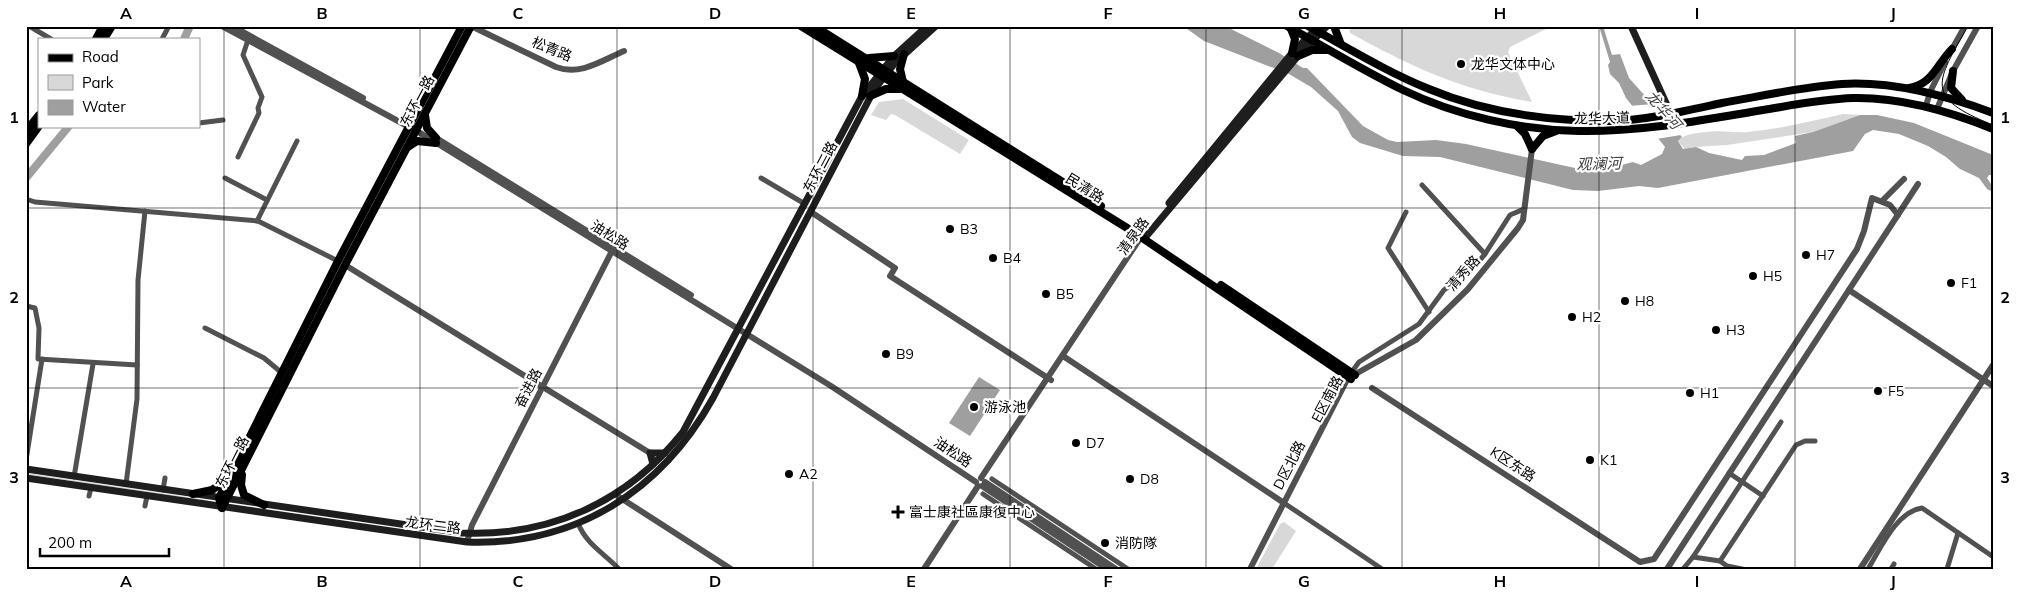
<svg xmlns="http://www.w3.org/2000/svg" width="2019" height="595" font-family="Mulish,'Noto Sans SC',sans-serif">
<style>
.green{fill:#d8d8d8}
.water{fill:#9f9f9f}
.pier{fill:#fff}
.lines{fill:none;stroke-linecap:round;stroke-linejoin:round}
.river{stroke:#9f9f9f;stroke-width:8}
.minor{stroke:#515151;stroke-width:5}
.tertiary{stroke:#515151;stroke-width:6}
.secondary{stroke:#1e1e1e;stroke-width:7}
.primary{stroke:#000;stroke-width:8}
.tram{stroke:#000;stroke-width:1}
.grid{fill:none;stroke:#000;stroke-width:1;stroke-opacity:0.55}
.poi-dot{fill:#000;stroke:#fff;stroke-width:2}
.labels{text-anchor:middle;stroke-width:4.5;stroke-linejoin:round;paint-order:stroke}
.street-label{font-size:14px;fill:#000;stroke:#fff}
.poi-label{font-size:14px;fill:#000;stroke:#fff;text-anchor:start}
.water-label{font-size:15px;font-style:italic;fill:#404040;stroke:#fff}
.neatline{fill:none;stroke:#000;stroke-width:2}
.grid-label{font-size:16px;text-anchor:middle;font-weight:bold;fill:#000}
</style>
<rect width="100%" height="100%" fill="#fff"/>
<g class="green">
<path d="M1349,26H1552L1510,47L1508,52L1532,102C1461,90 1412,67 1350,33Z"/>
<path d="M903,99L969,140L960,154L895,115L891,114L886,120L871,115L879,102Z"/>
<path d="M1843,114L1860,115L1813,132L1727,145L1694,147L1685,149L1678,141C1683,134 1698,133 1706,132C1722,130 1734,133 1748,132C1780,129 1812,121 1843,114Z"/>
<path d="M26,473L208,500L207,502L26,474Z"/>
<path d="M1284,522L1296,531L1272,569H1256L1280,524Z"/>
</g>
<g class="water">
<path d="M1183,26H1225L1279,53L1303,68H1307L1363,126L1388,140L1397,142L1436,140L1466,144L1584,170L1610,168L1633,162L1641,165L1662,154L1665,147L1626,98L1619,83L1610,74L1608,65L1610,62L1599,26H1603L1612,55L1620,54L1629,78L1682,137L1678,141L1683,149L1696,147L1709,153L1742,160L1745,156L1764,155L1796,143L1795,136L1813,132L1860,115H1877L1914,123L1993,155V175H1989L1987,178L1993,187V192L1987,189L1979,178L1960,169L1946,157L1928,146L1899,134L1873,130L1865,134L1853,151L1658,188L1639,186L1598,191L1573,190L1440,157L1403,156L1360,143L1352,137L1338,111L1311,87L1289,74L1204,41Z"/>
<path d="M979,377L1000,390L970,436L949,423Z"/>
</g>
<path class="pier" d="M1654,104L1681,135L1656,139L1629,106Z"/>
<g class="lines">
<g class="river">
<path d="M184,39L190,26"/>
<path d="M26,178L69,126"/>
</g>
<g class="minor">
<path d="M29,26L51,39"/>
<path d="M162,39L169,26"/>
<path d="M199,123L223,120"/>
<path d="M238,157L259,113L258,108L262,97L243,55L248,40"/>
<path d="M225,178L267,200"/>
<path d="M761,178L805,204"/>
<path d="M26,199L35,202L258,221L338,261"/>
<path d="M1406,212L1388,248L1429,312"/>
<path d="M257,221L297,141"/>
<path d="M1485,254L1510,215L1524,209"/>
<path d="M26,306L35,308L39,328L38,359L137,365"/>
<path d="M205,328L264,358L282,373"/>
<path d="M1351,373L1359,362L1419,324L1444,290L1472,269L1485,254L1422,185"/>
<path d="M26,460L42,359"/>
<path d="M1729,473L1763,496"/>
<path d="M74,477L93,364"/>
<path d="M992,479L1128,569"/>
<path d="M126,484L137,399L138,280L145,211"/>
<path d="M163,490L165,478"/>
<path d="M983,494L1096,569"/>
<path d="M89,496L91,488"/>
<path d="M1284,503L1382,569"/>
<path d="M145,506L147,496"/>
<path d="M578,523C586,544 604,553 619,569"/>
<path d="M1693,557L1781,422"/>
<path d="M1720,561L1796,445L1805,441H1815"/>
<path d="M1683,569L1693,557L1720,561L1727,566L1742,569"/>
<path d="M1868,569C1881,548 1896,512 1922,508L1992,556"/>
<path d="M1891,569L1894,564"/>
<path d="M1947,569L1958,533"/>
</g>
<g class="tertiary">
<path d="M222,26L422,134L831,386L976,482"/>
<path d="M232,26L363,98"/>
<path d="M471,26L556,67C580,76 601,61 624,51"/>
<path d="M1951,51L1965,26"/>
<path d="M1926,106L1930,92L1945,62"/>
<path d="M1937,109L1953,71L1978,26"/>
<path d="M433,136L691,295"/>
<path d="M1882,201L1904,179"/>
<path d="M811,212L895,268L890,276L1051,380"/>
<path d="M345,265L650,453"/>
<path d="M1849,290L1993,386"/>
<path d="M1063,356L1284,503"/>
<path d="M1352,376L1416,340L1468,289L1518,228L1523,220L1532,149"/>
<path d="M1372,388L1640,562L1654,559L1857,249L1864,231L1872,198L1890,205L1898,215"/>
<path d="M981,478L1141,237"/>
<path d="M985,482L1116,569"/>
<path d="M982,486L1107,569"/>
<path d="M616,495L731,569"/>
<path d="M467,542L472,525L614,247"/>
<path d="M924,569L978,486"/>
<path d="M1250,569L1350,374"/>
<path d="M1667,569L1918,184"/>
<path d="M1860,569L1993,365"/>
</g>
<g class="secondary">
<path d="M1631,26L1676,125"/>
<path d="M1169,203L1292,53L1319,26"/>
<path d="M1144,239L1298,56L1327,26"/>
<path d="M653,464L650,453H665"/>
<path d="M26,469L462,533C551,537 628,501 683,432L862,96L894,56L927,26"/>
<path d="M26,478L467,542C576,546 661,491 713,398L874,90L894,64L936,26"/>
</g>
<g class="primary">
<path d="M801,26L1132,231L1351,379"/>
<path d="M814,26L1101,206"/>
<path d="M1287,26C1326,48 1364,71 1403,90C1457,116 1520,130 1579,131C1642,132 1702,120 1763,110C1793,105 1823,99 1853,98C1901,97 1949,111 1993,129"/>
<path d="M1308,26C1348,48 1387,72 1429,89C1486,113 1549,121 1610,121C1648,120 1685,111 1722,103C1762,96 1801,87 1842,84C1893,81 1945,95 1993,113"/>
<path d="M1334,26L1340,42"/>
<path d="M1291,29L1295,39L1292,53"/>
<path d="M96,39L103,26"/>
<path d="M104,39L112,26"/>
<path d="M1298,56L1312,50H1327"/>
<path d="M869,58L894,56"/>
<path d="M859,63L865,79L862,96"/>
<path d="M1953,71L1951,88L1962,100"/>
<path d="M903,82L900,69L904,54"/>
<path d="M1909,88C1932,85 1937,64 1952,49"/>
<path d="M870,96L886,89H899"/>
<path d="M425,115L427,128L436,138"/>
<path d="M1517,126L1525,134L1532,149"/>
<path d="M26,131L39,115"/>
<path d="M26,144L39,126"/>
<path d="M408,147L417,141L436,143"/>
<path d="M1532,149L1543,136L1556,131"/>
<path d="M1221,285L1355,375"/>
<path d="M242,475L241,485L244,495L264,505"/>
<path d="M193,494L212,490L227,479"/>
<path d="M222,508L345,265L471,26"/>
<path d="M222,508L219,498L222,492L338,261L462,26"/>
</g>
<g class="tram">
<path d="M1968,26C1936,83 1923,97 1993,125"/>
<path d="M1916,93L1950,102"/>
</g>
</g>
<path class="grid" d="M224,26V569M420,26V569M617,26V569M813,26V569M1010,26V569M1206,26V569M1402,26V569M1599,26V569M1795,26V569M26,208H1993M26,388H1993"/>
<g class="poi-dot">
<circle cx="1461" cy="64" r="5"/>
<circle cx="950" cy="229" r="5"/>
<circle cx="1806" cy="255" r="5"/>
<circle cx="993" cy="258" r="5"/>
<circle cx="1753" cy="276" r="5"/>
<circle cx="1951" cy="283" r="5"/>
<circle cx="1046" cy="294" r="5"/>
<circle cx="1625" cy="301" r="5"/>
<circle cx="1572" cy="317" r="5"/>
<circle cx="1716" cy="330" r="5"/>
<circle cx="886" cy="354" r="5"/>
<circle cx="1878" cy="391" r="5"/>
<circle cx="1690" cy="393" r="5"/>
<circle cx="974" cy="407" r="5"/>
<circle cx="1076" cy="443" r="5"/>
<circle cx="1590" cy="460" r="5"/>
<circle cx="789" cy="474" r="5"/>
<circle cx="1130" cy="479" r="5"/>
<path d="M895.5 504.5h5v5h5v5h-5v5h-5v-5h-5v-5h5z"/>
<circle cx="1105" cy="543" r="5"/>
</g>
<g class="labels">
<g class="street-label">
<text transform="translate(552 49) rotate(22)" y="5">松青路</text>
<text transform="translate(417 101) rotate(-62)" y="5">东环一路</text>
<text transform="translate(1602 118) rotate(-1)" y="5">龙华大道</text>
<text transform="translate(820 167) rotate(-62)" y="5">东环二路</text>
<text transform="translate(1085 188) rotate(32)" y="5">民清路</text>
<text transform="translate(610 235) rotate(32)" y="5">油松路</text>
<text transform="translate(1133 236) rotate(-54)" y="5">清泉路</text>
<text transform="translate(1463 273) rotate(-48)" y="5">清秀路</text>
<text transform="translate(528 388) rotate(-63)" y="5">奋进路</text>
<text transform="translate(1327 399) rotate(-62)" y="5">E区南路</text>
<text transform="translate(953 452) rotate(34)" y="5">油松路</text>
<text transform="translate(232 462) rotate(-63)" y="5">东环一路</text>
<text transform="translate(1513 464) rotate(33)" y="5">K区东路</text>
<text transform="translate(1289 465) rotate(-63)" y="5">D区北路</text>
<text transform="translate(433 525) rotate(7)" y="5">龙环二路</text>
</g>
<g class="poi-label">
<text x="1471" y="69">龙华文体中心</text>
<text x="960" y="234">B3</text>
<text x="1816" y="260">H7</text>
<text x="1003" y="263">B4</text>
<text x="1763" y="281">H5</text>
<text x="1961" y="288">F1</text>
<text x="1056" y="299">B5</text>
<text x="1635" y="306">H8</text>
<text x="1582" y="322">H2</text>
<text x="1726" y="335">H3</text>
<text x="896" y="359">B9</text>
<text x="1888" y="396">F5</text>
<text x="1700" y="398">H1</text>
<text x="984" y="412">游泳池</text>
<text x="1086" y="448">D7</text>
<text x="1600" y="465">K1</text>
<text x="799" y="479">A2</text>
<text x="1140" y="484">D8</text>
<text x="909" y="517">富士康社區康復中心</text>
<text x="1115" y="548">消防隊</text>
</g>
<g class="water-label">
<text transform="translate(1663 110) rotate(49)" y="5">龙华河</text>
<text transform="translate(1599 164) rotate(-1)" y="5">观澜河</text>
</g>
</g>
<rect width="2019" height="595" fill="none" stroke="#ffffff" stroke-width="55"/>
<rect x="38" y="38" width="162" height="90" fill="#ffffff" stroke="#999999"/>
<rect x="48" y="54" width="25" height="8" fill="#000000" stroke="#999999"/>
<text x="82" y="62" font-size="15" fill="#000000">Road</text>
<rect x="48" y="75" width="25" height="15" fill="#d8d8d8" stroke="#999999"/>
<text x="82" y="88" font-size="15" fill="#000000">Park</text>
<rect x="48" y="100" width="25" height="15" fill="#9f9f9f" stroke="#999999"/>
<text x="82" y="112" font-size="15" fill="#000000">Water</text>
<path d="M40 548v8h129v-8" fill="none" stroke="#000000" stroke-width="2.5"/>
<text x="48" y="548" font-size="15" fill="#000000" stroke="#ffffff" stroke-width="4" paint-order="stroke">200 m</text>
<rect x="28" y="28" width="1964" height="540" class="neatline"/>
<g class="grid-label">
<text x="126" y="19">A</text>
<text x="322" y="19">B</text>
<text x="518" y="19">C</text>
<text x="715" y="19">D</text>
<text x="911" y="19">E</text>
<text x="1108" y="19">F</text>
<text x="1304" y="19">G</text>
<text x="1500" y="19">H</text>
<text x="1697" y="19">I</text>
<text x="1893" y="19">J</text>
<text x="14" y="123">1</text>
<text x="2005" y="123">1</text>
<text x="14" y="303">2</text>
<text x="2005" y="303">2</text>
<text x="14" y="483">3</text>
<text x="2005" y="483">3</text>
<text x="126" y="587">A</text>
<text x="322" y="587">B</text>
<text x="518" y="587">C</text>
<text x="715" y="587">D</text>
<text x="911" y="587">E</text>
<text x="1108" y="587">F</text>
<text x="1304" y="587">G</text>
<text x="1500" y="587">H</text>
<text x="1697" y="587">I</text>
<text x="1893" y="587">J</text>
</g>
</svg>
